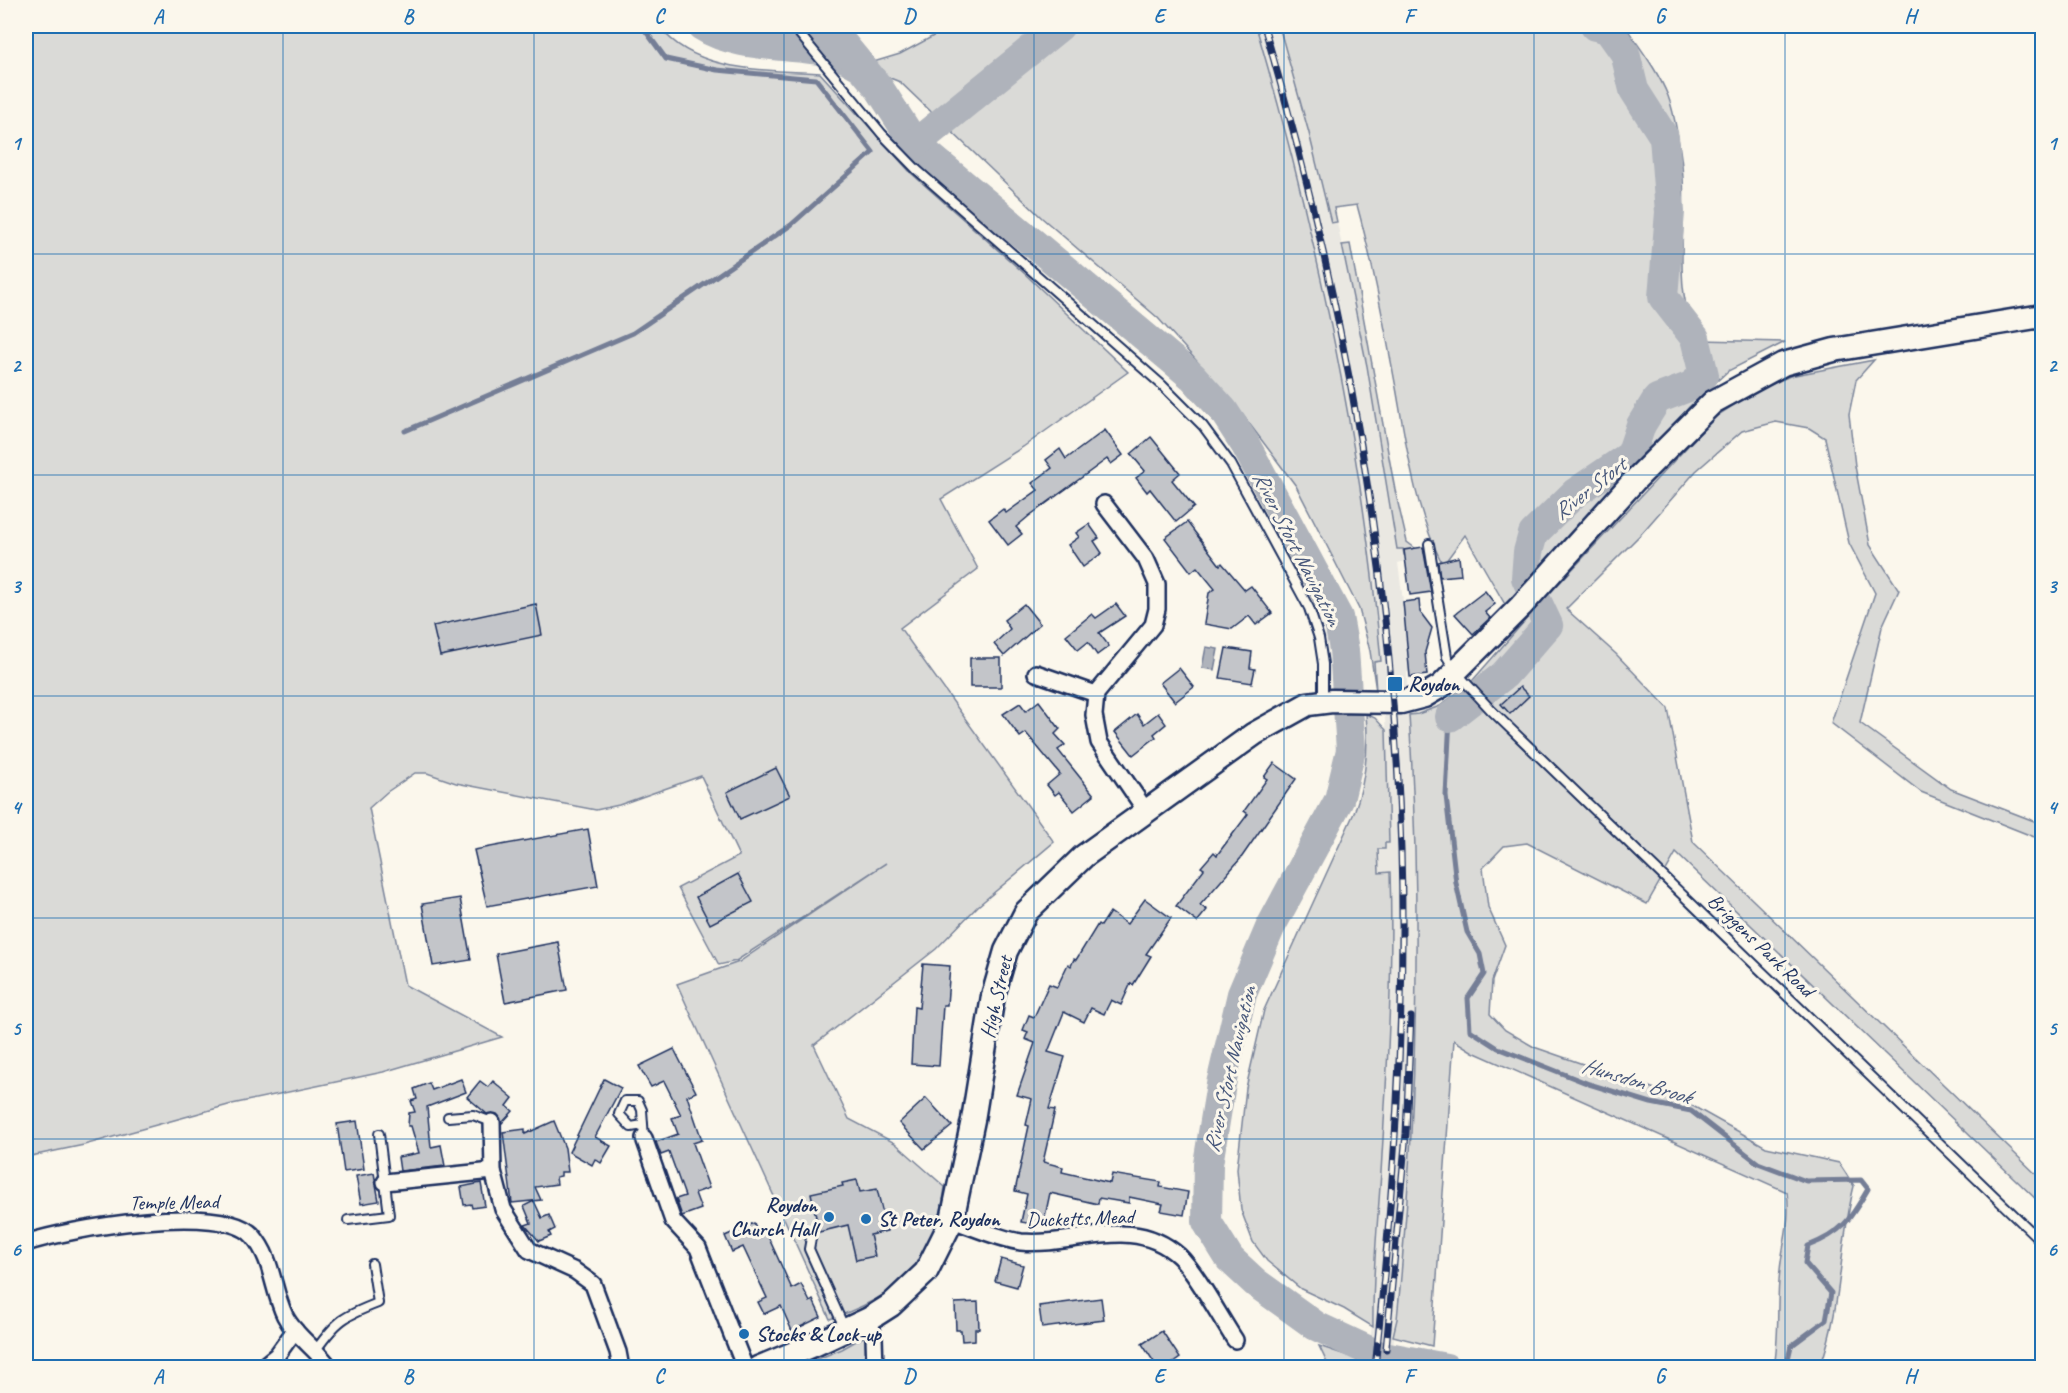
<svg xmlns="http://www.w3.org/2000/svg" width="2068" height="1393" font-family="Caveat,sans-serif">
<style>
.built{fill:#eae8e2}
.green{fill:#dadad7;stroke:#7a849a;stroke-width:1.5}
.water{fill:#afb3bb;stroke:#747e96;stroke-width:1.5}
.lines{fill:none;stroke-linecap:round;stroke-linejoin:round}
.stream{stroke:#747e96;stroke-width:5}
.river{stroke:#afb3bb;stroke-width:30}
.building{fill:#c3c5c9;stroke:#1b2f5e;stroke-width:1.5}
.service-casing{stroke:#1b2f5e;stroke-width:12}
.minor-casing{stroke:#1b2f5e;stroke-width:20}
.secondary-casing{stroke:#1b2f5e;stroke-width:27}
.service{stroke:#fbf7ec;stroke-width:8}
.minor{stroke:#fbf7ec;stroke-width:15}
.secondary{stroke:#fbf7ec;stroke-width:22}
.rail-casing{stroke:#1b2f5e;stroke-width:7}
.rail{stroke:#fbf7ec;stroke-width:4.5;stroke-dasharray:14;stroke-linecap:butt}
.grid{fill:none;stroke:#1f6fb2;stroke-width:1.5;stroke-opacity:0.55}
.poi-dot{fill:#1f6fb2;stroke:#fbf7ec;stroke-width:2}
.labels{text-anchor:middle;stroke-width:6;stroke-linejoin:round;paint-order:stroke}
.poi-label{font-size:21px;font-weight:bold;fill:#1b2f5e;stroke:#fbf7ec;text-anchor:start}
.street-label{font-size:21px;fill:#1b2f5e;stroke:#fbf7ec}
.water-label{font-size:22px;font-style:italic;fill:#47577a;stroke:#fbf7ec}
.neatline{fill:none;stroke:#1f6fb2;stroke-width:2}
.grid-label{font-size:20px;text-anchor:middle;font-weight:bold;fill:#1f6fb2}
</style>
<rect width="100%" height="100%" fill="#fbf7ec"/>
<filter id="ink" filterUnits="userSpaceOnUse"><feTurbulence type="fractalNoise" baseFrequency=".0167" numOctaves="2"/><feDisplacementMap in="SourceGraphic" scale="12" xChannelSelector="R" yChannelSelector="G"/><feConvolveMatrix kernelMatrix="1 2 1 2 8 2 1 2 1" color-interpolation-filters="sRGB"/></filter>
<g filter="url(#ink)">
<g class="built">
<path d="M1256,26H1279L1309,133L1331,223L1337,222L1367,366L1397,549H1403L1405,561L1398,563L1403,601H1406L1408,611L1412,671L1407,672V688L1376,691L1374,661L1381,660L1378,618L1344,396L1326,305Z"/>
<path d="M1385,715H1409L1417,871L1416,1054L1410,1180L1391,1367L1367,1368L1373,1316L1372,1286L1386,1089L1390,979V873H1379L1378,849H1384V843H1389Z"/>
</g>
<g class="green">
<path d="M26,26H659C694,73 767,70 820,73L911,173L1025,274L1128,372L1023,447L941,499L978,569L900,628L1054,842L978,906L936,949L814,1045L849,1119L895,1143L945,1187C942,1206 940,1224 932,1242C916,1282 869,1306 830,1319L677,984L739,962L886,863L736,961L719,965L678,888L739,856L701,776L619,805L596,810L456,783L427,773H415L387,792L369,808L405,985L502,1037L383,1072L232,1104L84,1145L26,1157Z"/>
<path d="M952,26H1256C1316,232 1362,446 1381,661L1374,662L1376,691L1370,651L1359,609L1327,546L1296,486L1230,398L1158,318L1042,218L900,82L860,66L900,54Z"/>
<path d="M1279,26H1625C1640,48 1658,71 1668,96C1675,114 1682,158 1683,178C1687,228 1670,297 1701,340L1785,342L1728,371L1689,407L1510,613L1465,535L1443,565C1416,513 1407,451 1397,393C1385,330 1374,267 1357,205L1334,208L1337,222L1331,223L1309,133Z"/>
<path d="M1350,244L1395,490L1407,542L1415,548V553L1404,555L1403,549H1397L1367,366L1342,245Z"/>
<path d="M1874,360L1856,380L1849,414L1855,466L1870,545L1899,590L1882,627L1860,723L1951,789L2042,824V840L1921,792L1831,723L1875,593L1849,543L1825,438L1809,428L1776,422L1742,431L1696,471L1641,534L1566,609L1616,654L1668,708L1693,842L2042,1180V1205L1676,853L1647,904L1527,843L1504,846L1483,868L1488,907L1505,945L1492,981L1490,1014L1505,1030L1534,1047L1675,1096L1766,1147L1839,1163L1854,1186C1839,1246 1842,1309 1820,1367H1774C1780,1335 1776,1302 1780,1270C1783,1241 1791,1222 1787,1192L1473,1052L1454,1040L1432,1346L1393,1336L1397,1319C1417,1117 1422,917 1409,715L1418,714L1440,706L1473,680L1537,607L1715,417L1754,392L1790,376Z"/>
<path d="M1366,714L1375,718L1386,730L1389,843H1385V849H1378L1379,873L1390,872C1393,966 1388,1061 1382,1155C1379,1213 1372,1269 1373,1327L1344,1309L1301,1289L1267,1261L1253,1242L1241,1210L1237,1169L1246,1088L1264,1010L1354,813C1366,780 1369,749 1366,714Z"/>
<path d="M865,1336L868,1337V1367L796,1368L842,1349Z"/>
<path d="M1319,1346L1369,1363L1368,1367H1329Z"/>
</g>
<path class="water" d="M1206,647L1218,649L1214,670L1202,668Z"/>
<g class="lines">
<g class="stream">
<path d="M405,431L633,333L791,225L873,152L816,79L717,70L666,59L642,26"/>
<path d="M1450,717L1446,796L1456,883L1467,932L1480,954L1484,974L1468,998L1470,1030L1498,1048L1589,1084L1651,1103L1691,1111L1758,1163L1806,1181L1861,1180L1868,1189C1850,1220 1842,1233 1808,1246L1805,1263L1831,1293L1826,1320L1791,1346L1786,1368"/>
<path d="M1358,1368L1360,1346"/>
</g>
<g class="river">
<path d="M702,26C737,49 791,43 830,52C840,54 851,61 860,66"/>
<path d="M828,26L879,88L915,144L1193,377L1223,410L1245,444L1338,617L1344,650L1351,750L1339,800L1270,928L1242,994L1221,1084L1208,1164L1207,1222L1230,1259L1256,1283L1316,1326L1378,1355L1446,1368"/>
<path d="M915,144L1060,26"/>
<path d="M1450,717L1504,675L1548,625L1526,578L1528,552L1533,534L1575,493L1631,455L1641,425L1657,399L1691,386L1704,375L1695,338L1663,297L1670,212L1664,137L1634,90L1625,53L1608,29L1595,26"/>
</g>
</g>
<g class="building">
<path d="M1105,430L1123,455L1111,464L1107,459L1029,516L1016,527L1022,534L1008,545L989,520L1003,509L1006,513L1038,490L1032,483L1052,468L1046,460L1060,449L1066,459Z"/>
<path d="M1151,437L1180,473L1172,480L1194,507L1176,522L1150,489L1147,492L1136,478L1145,471L1131,454Z"/>
<path d="M1187,522L1220,565L1222,563L1245,590L1251,586L1272,613L1256,625L1249,616L1232,629L1204,624L1209,593L1215,589L1197,567L1191,572L1165,538Z"/>
<path d="M1089,524L1099,538L1094,541L1102,553L1083,567L1068,545L1079,537L1076,533Z"/>
<path d="M1423,547L1431,592L1410,595L1404,550Z"/>
<path d="M1459,557L1461,575L1440,577L1438,562Z"/>
<path d="M1485,591L1495,604L1485,612L1490,618L1473,634L1455,614Z"/>
<path d="M1419,600L1420,612L1432,628L1425,652L1427,675L1410,677L1403,602Z"/>
<path d="M536,604L542,635L440,656L433,626Z"/>
<path d="M1024,604L1040,624L1004,656L994,644L1010,629L1004,620Z"/>
<path d="M1116,604L1125,616L1099,633L1109,646L1097,655L1088,642L1078,650L1066,635L1092,614L1096,618Z"/>
<path d="M1226,648L1252,652L1250,668L1255,669L1252,683L1220,678Z"/>
<rect x="970" y="658" width="31" height="29"/>
<path d="M1179,668L1194,687L1175,702L1160,683Z"/>
<path d="M1520,687L1529,696L1510,714L1501,704Z"/>
<path d="M1039,701L1060,729L1055,734L1065,745L1058,750L1094,795L1074,811L1059,792L1055,795L1047,785L1060,774L1026,733L1020,737L1003,714L1020,703L1026,711Z"/>
<path d="M1158,713L1166,724L1154,734L1156,737L1133,755L1115,732L1137,714L1144,724Z"/>
<path d="M1274,763L1296,779L1241,858L1200,905L1207,910L1197,922L1176,906L1204,869L1201,867L1214,852L1217,855L1248,814L1244,811L1267,779L1264,777Z"/>
<path d="M776,768L790,796L740,819L727,792Z"/>
<path d="M588,829L598,886L487,906L474,850Z"/>
<path d="M738,874L753,902L710,924L696,897Z"/>
<path d="M460,898L471,960L433,966L422,904Z"/>
<path d="M1145,899L1171,918L1146,954L1151,956L1133,985L1131,983L1121,1005L1111,1000L1104,1014L1091,1008L1084,1022L1064,1012L1048,1052L1065,1057L1049,1109L1055,1110L1043,1162L1063,1167L1062,1172L1110,1183L1112,1174L1161,1182L1160,1187L1188,1192L1184,1215L1161,1211L1163,1204L1129,1197V1203L1099,1198L1098,1204L1050,1193L1043,1226L1021,1222L1027,1194L1015,1191L1029,1126L1026,1125L1032,1099L1017,1095L1035,1043L1025,1039L1028,1032L1023,1030L1029,1015L1034,1017L1049,984L1057,987L1068,964L1071,966L1074,959L1076,960L1098,924L1101,926L1110,912L1127,924Z"/>
<path d="M558,942L567,990L505,1002L496,954Z"/>
<path d="M923,964L950,966L947,1005H943L939,1066L911,1064L914,1007L919,1008Z"/>
<path d="M674,1049L696,1092L687,1096L702,1140L693,1143L709,1188L695,1193L701,1209L682,1216L676,1199L685,1196L669,1152L661,1155L656,1142L678,1134L672,1118L681,1115L664,1081L651,1087L639,1066Z"/>
<path d="M461,1079L466,1092L427,1107L431,1147L441,1145L445,1166L400,1171L398,1157L419,1153L411,1126H408L409,1113L415,1112L411,1101L417,1099L414,1089L429,1083L432,1090Z"/>
<path d="M604,1079L621,1088L595,1137L611,1146L601,1163L595,1159L592,1165L569,1152Z"/>
<path d="M480,1081L488,1087L493,1081L513,1098L507,1106L513,1111L502,1123L497,1114H487L467,1097Z"/>
<path d="M926,1098L952,1126L924,1149L899,1123Z"/>
<path d="M357,1121L364,1169L344,1172L337,1124Z"/>
<path d="M554,1121L565,1148L568,1172H561V1176L556,1177L557,1184L535,1187L541,1200L512,1203L503,1132L525,1129V1134Z"/>
<path d="M374,1173L379,1201L361,1204L356,1176Z"/>
<path d="M857,1180L860,1192L877,1189L887,1231L870,1235L875,1256L856,1260L848,1225L819,1232L811,1193L843,1186L842,1183Z"/>
<path d="M481,1183L485,1206L472,1208L471,1204L464,1205L461,1187Z"/>
<path d="M534,1201L542,1218L549,1215L555,1229L549,1232L551,1236L539,1241L525,1225L531,1223L524,1206Z"/>
<path d="M754,1223L759,1235L766,1232L792,1289L801,1284L810,1302L813,1300L821,1317L792,1331L781,1306L764,1314L758,1302L767,1298L743,1247L732,1252L725,1236Z"/>
<path d="M1001,1259L1023,1265L1017,1287L995,1281Z"/>
<path d="M1101,1298L1104,1320L1042,1328L1039,1306Z"/>
<path d="M978,1302L979,1329H975V1340L962,1341L961,1330H956L955,1303Z"/>
<path d="M1162,1331L1180,1358L1166,1368H1158L1142,1344Z"/>
</g>
<g class="lines">
<defs>
<g id="service">
<path d="M793,26L882,134L917,170L1162,385L1203,426L1231,464L1309,608L1319,638L1323,664V700"/>
<path d="M1429,544L1447,657L1456,672L1491,710L2042,1242"/>
<path d="M448,1117L473,1115L492,1122"/>
<path d="M643,1125L631,1127L619,1114L625,1101H638L642,1110L644,1138"/>
<path d="M348,1220L389,1215L379,1134"/>
<path d="M811,1238L809,1249L844,1327"/>
<path d="M316,1350C337,1320 344,1316 378,1303L372,1264"/>
</g>
<g id="minor">
<path d="M1104,504L1146,559L1157,584V609L1153,625L1096,694L1094,715L1099,742L1146,811"/>
<path d="M1036,673L1096,694"/>
<path d="M492,1122L493,1171L503,1209L529,1250L575,1271L593,1284L618,1352L621,1368"/>
<path d="M644,1138L673,1221L698,1248L745,1368"/>
<path d="M385,1182L493,1171"/>
<path d="M952,1220C973,1227 999,1239 1021,1242C1077,1247 1132,1213 1179,1256C1196,1272 1221,1319 1235,1340"/>
<path d="M26,1243C67,1229 223,1201 253,1236C273,1259 272,1289 285,1316C295,1336 317,1349 330,1368"/>
<path d="M869,1319L874,1337L875,1368"/>
<path d="M261,1368L277,1355L295,1330"/>
</g>
<path id="secondary" d="M758,1368L816,1344L869,1319L891,1305L926,1272L952,1220L973,1120L993,996L1006,951L1026,912L1084,856L1254,734L1308,704L1332,701L1401,702L1424,696L1441,686L1521,606L1634,481L1713,402L1783,364L1834,350L2042,316"/>
</defs>
<use href="#service" class="service-casing"/>
<use href="#minor" class="minor-casing"/>
<use href="#secondary" class="secondary-casing"/>
<use href="#service" class="service"/>
<use href="#minor" class="minor"/>
<use href="#secondary" class="secondary"/>
<defs>
<g id="rail">
<path d="M1264,26C1343,293 1393,572 1401,850C1406,1024 1393,1195 1375,1368"/>
<path d="M1386,1349L1406,1134L1411,1017"/>
</g>
</defs>
<use href="#rail" class="rail-casing"/>
<use href="#rail" class="rail"/>
</g>
</g>
<path class="grid" d="M283,26V1368M534,26V1368M784,26V1368M1034,26V1368M1284,26V1368M1534,26V1368M1785,26V1368M26,254H2042M26,475H2042M26,696H2042M26,918H2042M26,1139H2042"/>
<g class="poi-dot">
<rect x="1387" y="676" width="16" height="16" rx="3"/>
<circle cx="829" cy="1217" r="6"/>
<circle cx="866" cy="1219" r="6"/>
<circle cx="744" cy="1334" r="6"/>
</g>
<g class="labels">
<g class="poi-label">
<text x="1408" y="691">Roydon</text>
<text x="817" y="1212" text-anchor="end">Roydon<tspan x="817" dy="24">Church Hall</tspan></text>
<text x="878" y="1226">St Peter, Roydon</text>
<text x="756" y="1341">Stocks &amp; Lock-up</text>
</g>
<g class="street-label">
<text transform="translate(1761 945) rotate(44)" y="7">Briggens Park Road</text>
<text transform="translate(996 997) rotate(-77)" y="7">High Street</text>
<text transform="translate(174 1202) rotate(-1)" y="7">Temple Mead</text>
<text transform="translate(1080 1218) rotate(-2)" y="7">Ducketts Mead</text>
</g>
<g class="water-label">
<text transform="translate(1589 488) rotate(-38)" y="8">River Stort</text>
<text transform="translate(1298 548) rotate(63)" y="8">River Stort Navigation</text>
<text transform="translate(1229 1069) rotate(-77)" y="8">River Stort Navigation</text>
<text transform="translate(1637 1080) rotate(17)" y="8">Hunsdon Brook</text>
</g>
</g>
<rect width="2068" height="1393" fill="none" stroke="#fbf7ec" stroke-width="66"/>
<rect x="33" y="33" width="2002" height="1327" class="neatline"/>
<g class="grid-label">
<text x="158" y="23">A</text>
<text x="408" y="23">B</text>
<text x="659" y="23">C</text>
<text x="909" y="23">D</text>
<text x="1159" y="23">E</text>
<text x="1409" y="23">F</text>
<text x="1660" y="23">G</text>
<text x="1910" y="23">H</text>
<text x="16" y="150">1</text>
<text x="2052" y="150">1</text>
<text x="16" y="372">2</text>
<text x="2052" y="372">2</text>
<text x="16" y="593">3</text>
<text x="2052" y="593">3</text>
<text x="16" y="814">4</text>
<text x="2052" y="814">4</text>
<text x="16" y="1035">5</text>
<text x="2052" y="1035">5</text>
<text x="16" y="1256">6</text>
<text x="2052" y="1256">6</text>
<text x="158" y="1383">A</text>
<text x="408" y="1383">B</text>
<text x="659" y="1383">C</text>
<text x="909" y="1383">D</text>
<text x="1159" y="1383">E</text>
<text x="1409" y="1383">F</text>
<text x="1660" y="1383">G</text>
<text x="1910" y="1383">H</text>
</g>
</svg>
